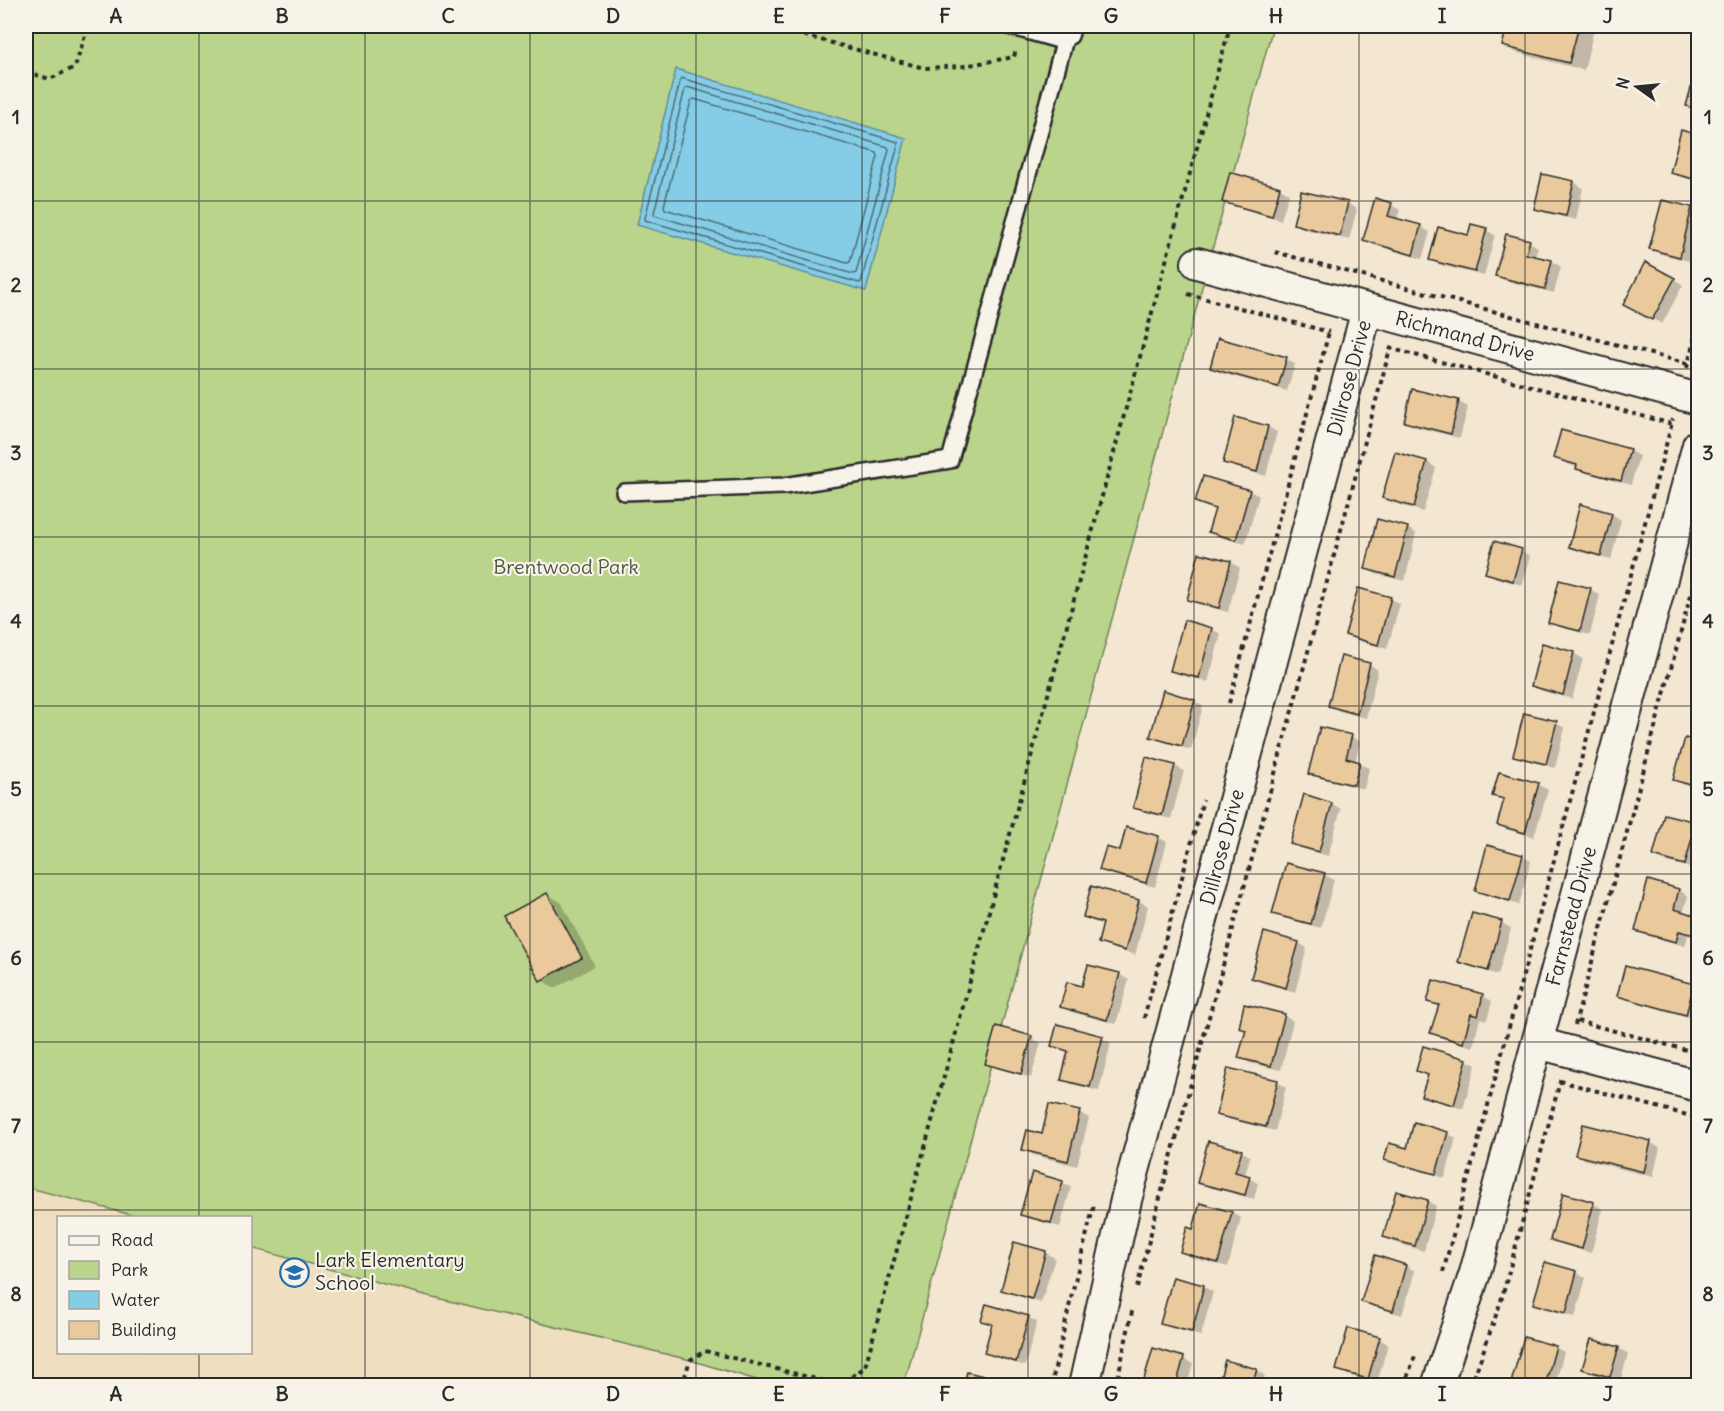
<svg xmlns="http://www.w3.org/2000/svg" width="1724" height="1411" font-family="Delius,sans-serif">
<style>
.built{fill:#f0dec1}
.green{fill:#bad48b;stroke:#72805b;stroke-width:1.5}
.water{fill:#85cde6;stroke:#618c9b;stroke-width:1.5}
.shadow{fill:#0003}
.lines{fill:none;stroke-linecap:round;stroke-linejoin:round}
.shore{stroke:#4f6c76;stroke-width:1.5}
.building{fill:#eaca9c;stroke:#2b2b2b;stroke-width:1.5}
.service-casing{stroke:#2b2b2b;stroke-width:20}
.minor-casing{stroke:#2b2b2b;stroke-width:34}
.path{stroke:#2b2b2b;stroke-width:4;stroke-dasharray:4.5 4.5;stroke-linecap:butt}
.service{stroke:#f7f3e8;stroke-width:15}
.minor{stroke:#f7f3e8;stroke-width:30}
.grid{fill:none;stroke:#2b2b2b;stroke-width:1.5;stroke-opacity:0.55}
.labels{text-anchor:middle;stroke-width:4.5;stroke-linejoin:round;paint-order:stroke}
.street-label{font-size:20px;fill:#2b2b2b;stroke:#f7f3e8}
.park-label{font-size:20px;fill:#4f5543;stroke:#f7f3e8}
.poi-label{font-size:20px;fill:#2b2b2b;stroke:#f7f3e8;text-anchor:start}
.neatline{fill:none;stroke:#2b2b2b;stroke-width:2}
.grid-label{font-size:20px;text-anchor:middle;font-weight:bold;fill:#2b2b2b}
</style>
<rect width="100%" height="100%" fill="#f3e7d1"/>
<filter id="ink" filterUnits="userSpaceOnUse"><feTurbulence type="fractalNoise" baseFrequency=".0167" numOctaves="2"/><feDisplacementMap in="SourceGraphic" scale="12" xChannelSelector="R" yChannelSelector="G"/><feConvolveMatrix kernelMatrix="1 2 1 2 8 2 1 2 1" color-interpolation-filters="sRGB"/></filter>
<g filter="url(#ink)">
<path class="built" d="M26,1187L139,1217L58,1218V1352H250L251,1248L425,1295L690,1360L683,1385H26Z"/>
<path class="green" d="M26,26H1273L904,1385H773L690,1360L425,1295L251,1248L250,1218L139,1217L26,1187Z"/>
<path class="water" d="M676,69L906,138L866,291L637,225Z"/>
<g class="shadow">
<path d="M1508,26H1585L1594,30L1584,70L1517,53L1503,45Z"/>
<path d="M1698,66V111L1688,105Z"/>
<path d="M1682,132L1698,136V182L1681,177L1672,172Z"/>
<path d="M1543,176L1574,182L1583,188L1576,220L1545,213L1536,208Z"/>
<path d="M1280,188L1289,193L1281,220L1233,206L1224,201Z"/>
<path d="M1302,193L1348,204L1357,209L1349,240L1304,229L1295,224Z"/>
<path d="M1663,201L1692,209L1698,213V224L1689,261L1660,254L1651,248Z"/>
<path d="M1391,205L1400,210L1397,220L1421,227L1430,232L1422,259L1374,245L1365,239Z"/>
<path d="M1486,230L1495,235L1484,276L1440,265L1431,260L1469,237Z"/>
<path d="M1529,242L1538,247L1535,257L1552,261L1561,267L1554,293L1506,281L1497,275Z"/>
<path d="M1674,279L1683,285L1662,324L1634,309Z"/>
<path d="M1286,359L1295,364L1287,391L1220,373L1211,367Z"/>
<path d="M1413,391L1459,402L1468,407L1460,438L1415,427L1406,422Z"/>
<path d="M1236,419L1268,427L1277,432L1266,476L1234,467L1225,462Z"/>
<path d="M1562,432L1630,451L1639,456L1631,485L1586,473L1578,467L1564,463L1555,457Z"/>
<path d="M1396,454L1427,462L1436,468L1423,512L1393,503L1383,497Z"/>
<path d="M1204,478L1250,491L1259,496L1245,544L1219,537L1210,531L1216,510L1206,507L1196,502Z"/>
<path d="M1581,506L1612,514L1621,520L1611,560L1580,552L1571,546Z"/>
<path d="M1407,528L1416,533L1405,581L1376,574L1367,569Z"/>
<path d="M1521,551L1530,556L1522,585L1496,578L1487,572Z"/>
<path d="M1200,555L1231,562L1240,568L1228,612L1198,604L1189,599Z"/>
<path d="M1560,582L1591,590L1600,595L1590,635L1559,627L1550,622Z"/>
<path d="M1359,590L1391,599L1400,604L1387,649L1356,640L1347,635Z"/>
<path d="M1211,629L1221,634L1208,682L1181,675L1172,670Z"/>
<path d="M1543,645L1574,653L1583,659L1572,699L1542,691L1533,685Z"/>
<path d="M1369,664L1378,670L1366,718L1339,711L1330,706Z"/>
<path d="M1194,701L1203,706L1191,750L1161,741L1151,736Z"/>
<path d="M1556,723L1565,728L1555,768L1524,760L1515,755Z"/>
<path d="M1351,736L1360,742L1355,762L1369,768L1364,789L1319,778L1310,773Z"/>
<path d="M1686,739L1698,743V788L1684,785L1675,779Z"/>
<path d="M1147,759L1175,766L1184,771L1171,819L1144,812L1135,807Z"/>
<path d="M1539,785L1548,790L1534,837L1508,830L1499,825L1505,801L1494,795Z"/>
<path d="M1332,804L1341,809L1328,856L1300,848L1291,843Z"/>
<path d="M1665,816L1698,825V853L1694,869L1663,861L1654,856Z"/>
<path d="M1158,837L1167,842L1155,887L1110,874L1101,869L1121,853Z"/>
<path d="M1522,856L1531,861L1519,905L1485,895L1476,890Z"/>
<path d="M1287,864L1325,875L1334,880L1321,928L1283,918L1274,913Z"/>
<path d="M1650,882L1679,890L1688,896L1683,913L1698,917V937L1688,935L1685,946L1645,935L1636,930Z"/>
<path d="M547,894L561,902L595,966L555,988L541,980Z"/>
<path d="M1139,901L1148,906L1135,955L1108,947L1099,942L1104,925L1093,922L1084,916Z"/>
<path d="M1502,923L1511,928L1498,975L1469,966L1459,961Z"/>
<path d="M1298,943L1307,948L1295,992L1262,983L1253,978Z"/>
<path d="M1089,966L1120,975L1129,980L1116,1024L1071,1012L1062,1006L1083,988Z"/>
<path d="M1626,967L1694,986L1698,988V1007L1695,1019L1628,1000L1619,995Z"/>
<path d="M1434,982L1483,996L1492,1001L1487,1020L1480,1018L1473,1047L1441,1038L1432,1033L1440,1007L1429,1001Z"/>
<path d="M1284,1016L1293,1021L1281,1070L1249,1063L1240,1057L1247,1031L1241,1027Z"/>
<path d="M997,1028L1032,1038L1041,1043L1031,1078L996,1068L987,1063Z"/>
<path d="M1102,1038L1111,1043L1099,1091L1071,1084L1062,1079L1069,1053L1053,1046Z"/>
<path d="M1466,1060L1476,1065L1463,1109L1432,1100L1423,1095L1429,1076L1418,1071Z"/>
<path d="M1277,1082L1286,1087L1275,1131L1227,1119L1218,1114Z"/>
<path d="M1050,1105L1080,1113L1089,1118L1077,1166L1033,1155L1024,1149L1043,1135Z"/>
<path d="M1584,1126L1651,1143L1660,1148L1653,1177L1586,1160L1577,1155Z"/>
<path d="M1447,1133L1456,1138L1445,1178L1395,1164L1385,1159Z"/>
<path d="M1241,1151L1250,1156L1245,1176L1258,1183L1254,1199L1208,1187L1199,1182Z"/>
<path d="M1062,1182L1071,1187L1060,1227L1031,1219L1022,1214Z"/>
<path d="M1564,1195L1594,1204L1603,1209L1591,1253L1561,1244L1552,1239Z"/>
<path d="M1427,1201L1436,1206L1424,1251L1393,1242L1384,1237Z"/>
<path d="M1232,1213L1241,1218L1228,1267L1190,1257L1181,1252L1194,1231Z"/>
<path d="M1015,1244L1046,1253L1055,1258L1041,1303L1012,1294L1002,1289Z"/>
<path d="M1376,1257L1406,1266L1415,1271L1402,1315L1372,1306L1363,1301Z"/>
<path d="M1546,1264L1577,1272L1586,1278L1575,1317L1544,1309L1535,1303Z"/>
<path d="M1174,1279L1204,1287L1213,1292L1201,1336L1171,1328L1162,1323Z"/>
<path d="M1028,1317L1037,1322L1025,1366L995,1357L986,1352L993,1326L983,1320Z"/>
<path d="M1379,1339L1388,1344L1377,1383L1347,1375L1338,1369Z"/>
<path d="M1555,1347L1564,1352L1555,1386H1519L1513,1382Z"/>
<path d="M1619,1348L1628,1354L1620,1382L1593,1374L1584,1369Z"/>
<path d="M1154,1350L1184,1359L1193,1364L1187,1386H1144Z"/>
<path d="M1256,1370L1265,1376L1262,1386H1220Z"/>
</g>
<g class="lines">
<g class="shore">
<path d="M681,78L898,142V145L861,282L859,283L645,220V218Z"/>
<path d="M687,87L888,147L889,150L856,273L853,274L654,215V213L685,89Z"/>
<path d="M694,99L877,153L878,156L850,262L847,263L665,209L664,206L691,101Z"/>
</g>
</g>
<g class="building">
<path d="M1507,26H1579L1569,63L1502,46Z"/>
<path d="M1698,63V109L1686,106Z"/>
<path d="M1681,130L1698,135V180L1670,173Z"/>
<path d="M1230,172L1280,187L1272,216L1222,202Z"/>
<path d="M1542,174L1574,181L1566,216L1534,209Z"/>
<path d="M1301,191L1348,202L1340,236L1293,224Z"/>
<path d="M1375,198L1392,203L1388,216L1421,225L1413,255L1363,240Z"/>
<path d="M1662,200L1692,207L1680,257L1649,249Z"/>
<path d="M1471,224L1487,228L1475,272L1429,260L1438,227L1468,235Z"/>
<path d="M1506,234L1530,240L1526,254L1552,260L1545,289L1495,276Z"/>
<path d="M1645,262L1675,278L1652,320L1623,305Z"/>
<path d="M1218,338L1287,357L1278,387L1210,368Z"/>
<path d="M1412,389L1459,400L1451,434L1404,422Z"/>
<path d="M1235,417L1268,426L1257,472L1223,463Z"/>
<path d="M1561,430L1630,449L1621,481L1576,469L1577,465L1553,458Z"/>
<path d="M1395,452L1427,461L1414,507L1382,498Z"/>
<path d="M1203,476L1250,490L1236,540L1208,532L1215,509L1195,502Z"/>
<path d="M1580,504L1612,513L1601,556L1569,547Z"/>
<path d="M1377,519L1408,527L1395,577L1365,569Z"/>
<path d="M1494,541L1522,549L1513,581L1485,573Z"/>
<path d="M1199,553L1231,561L1219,608L1187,600Z"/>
<path d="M1559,580L1591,588L1580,631L1548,623Z"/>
<path d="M1358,588L1391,597L1378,645L1345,635Z"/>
<path d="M1184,620L1212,628L1199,678L1170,671Z"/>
<path d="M1542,643L1574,652L1563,695L1531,686Z"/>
<path d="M1341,656L1370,663L1357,714L1328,706Z"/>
<path d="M1698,688V715L1692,713Z"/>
<path d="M1163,690L1195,700L1182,746L1150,737Z"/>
<path d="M1524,713L1557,721L1546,764L1513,756Z"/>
<path d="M1320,727L1352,735L1346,758L1360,762L1354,785L1308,774Z"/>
<path d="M1685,738L1698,741V787L1673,780Z"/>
<path d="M1146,757L1175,765L1162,815L1133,808Z"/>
<path d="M1499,772L1539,783L1525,833L1497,825L1504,799L1492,796Z"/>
<path d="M1304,794L1332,803L1319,852L1290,844Z"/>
<path d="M1664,814L1696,822L1685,865L1653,856Z"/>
<path d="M1126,827L1159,836L1146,883L1099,870L1106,847L1120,851Z"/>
<path d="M1487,845L1523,855L1510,901L1475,891Z"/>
<path d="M1286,863L1325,873L1311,924L1272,914Z"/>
<path d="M1648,880L1679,889L1674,909L1698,916L1694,935L1679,931L1676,942L1635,931Z"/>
<path d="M1091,886L1139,900L1125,951L1098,943L1103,923L1083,917Z"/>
<path d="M547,893L582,958L540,981L504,916Z"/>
<path d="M1472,913L1502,921L1488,971L1458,962Z"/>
<path d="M1264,932L1299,942L1286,988L1251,978Z"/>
<path d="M1088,965L1120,973L1107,1020L1060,1007L1067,982L1082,986Z"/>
<path d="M1625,966L1694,984L1686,1015L1617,996Z"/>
<path d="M1433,980L1483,994L1478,1016L1471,1014L1463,1043L1430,1033L1439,1005L1427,1002Z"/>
<path d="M1244,1004L1285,1014L1271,1066L1238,1058L1246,1030L1239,1028Z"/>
<path d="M1057,1024L1103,1036L1090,1087L1061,1080L1068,1051L1051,1046Z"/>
<path d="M996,1026L1032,1036L1021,1074L985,1064Z"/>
<path d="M1423,1046L1467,1059L1454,1105L1421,1096L1428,1075L1416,1071Z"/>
<path d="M1228,1068L1278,1080L1266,1127L1216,1115Z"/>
<path d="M1049,1104L1080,1111L1068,1161L1022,1150L1027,1130L1042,1134Z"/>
<path d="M1414,1122L1448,1132L1436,1174L1384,1160L1389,1143L1407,1148Z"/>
<path d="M1583,1124L1651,1141L1644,1172L1575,1155Z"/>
<path d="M1208,1141L1242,1150L1235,1172L1250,1176L1245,1195L1197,1183Z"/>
<path d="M1032,1172L1063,1181L1051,1223L1020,1215Z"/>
<path d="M1396,1191L1428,1200L1415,1246L1383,1237Z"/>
<path d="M1563,1193L1594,1202L1582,1249L1550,1240Z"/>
<path d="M1200,1203L1232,1212L1218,1263L1180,1252L1187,1227L1193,1229Z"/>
<path d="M1014,1242L1046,1251L1032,1299L1001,1290Z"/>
<path d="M1375,1255L1406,1265L1393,1311L1361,1302Z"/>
<path d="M1545,1262L1577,1271L1566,1313L1533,1304Z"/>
<path d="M1173,1277L1204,1285L1192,1332L1160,1324Z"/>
<path d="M986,1304L1029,1316L1016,1362L984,1353L992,1324L981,1321Z"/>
<path d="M1348,1328L1380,1337L1368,1379L1336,1370Z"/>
<path d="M1524,1337L1556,1346L1545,1386H1521L1511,1383Z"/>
<path d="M1591,1339L1619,1347L1610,1377L1582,1369Z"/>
<path d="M1153,1348L1184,1357L1176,1386H1142Z"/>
<path d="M1225,1360L1257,1369L1252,1386H1218Z"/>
<path d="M967,1372L1009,1382L1008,1386H963Z"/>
</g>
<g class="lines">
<defs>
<g id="service">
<path d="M1009,26L1059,40L1070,36L1073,26"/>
<path d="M624,492L784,486L950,460L1065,39"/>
</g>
<g id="minor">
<path d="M1197,263L1698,399"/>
<path d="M1538,1043L1698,1086"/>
<path d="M1084,1386L1126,1200L1367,310"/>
<path d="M1437,1386L1475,1273L1698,445"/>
</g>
</defs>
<use href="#service" class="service-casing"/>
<use href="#minor" class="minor-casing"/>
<g class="path">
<path d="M769,26L924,68L964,66L1014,57L1016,49"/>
<path d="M26,72L50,79L75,67L88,26"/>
<path d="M1275,252L1688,364"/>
<path d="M1188,294L1329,332"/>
<path d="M1389,348L1672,424"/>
<path d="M1687,368L1698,325"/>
<path d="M1229,703L1329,332"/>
<path d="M1144,1018L1203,800"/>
<path d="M1577,1021L1698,1053"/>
<path d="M1575,1025L1698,568"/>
<path d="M1560,1081L1698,1118"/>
<path d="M1443,1272L1673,419"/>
<path d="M1137,1288L1157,1209L1390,349"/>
<path d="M682,1386L690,1360L705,1351L840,1385L865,1367L1230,26"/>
<path d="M1051,1386L1075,1281L1094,1205"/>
<path d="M1116,1386L1133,1307"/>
<path d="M1404,1386L1415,1356"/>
<path d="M1471,1386L1501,1301L1561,1078"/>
</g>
<use href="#service" class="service"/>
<use href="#minor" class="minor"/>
</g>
</g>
<path class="grid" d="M199,26V1218M365,26V1386M530,26V1386M696,26V1386M862,26V1386M1028,26V1386M1194,26V1386M1359,26V1386M1525,26V1386M26,201H1698M26,369H1698M26,537H1698M26,706H1698M26,874H1698M26,1042H1698M26,1210H1698M199,1352V1386"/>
<defs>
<symbol id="school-ring" viewBox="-11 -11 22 22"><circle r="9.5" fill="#f7f3e8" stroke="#1f6fb2" stroke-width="1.5"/><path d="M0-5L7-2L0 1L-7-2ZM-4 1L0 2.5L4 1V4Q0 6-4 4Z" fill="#1f6fb2"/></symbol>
</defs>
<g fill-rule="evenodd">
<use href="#school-ring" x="278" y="1256" width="33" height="33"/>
</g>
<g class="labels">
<g class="street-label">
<text transform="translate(1465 336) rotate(15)" y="7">Richmand Drive</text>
<text transform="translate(1349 378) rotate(-75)" y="7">Dillrose Drive</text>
<text transform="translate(1222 847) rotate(-75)" y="7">Dillrose Drive</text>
<text transform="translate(1571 916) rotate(-75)" y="7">Farnstead Drive</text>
</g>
<g class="park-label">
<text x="566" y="574">Brentwood Park</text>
</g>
<g class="poi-label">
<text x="315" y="1267">Lark Elementary<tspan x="315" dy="23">School</tspan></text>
</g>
</g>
<rect width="1724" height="1411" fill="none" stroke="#f7f3e8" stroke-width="66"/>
<rect x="57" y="1216" width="195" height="138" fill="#f7f3e8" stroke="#a5a39c" stroke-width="1.5"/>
<rect x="69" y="1236" width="30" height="9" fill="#f7f3e8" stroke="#a5a39c" stroke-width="1.5"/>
<text x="111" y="1246" font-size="18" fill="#2b2b2b">Road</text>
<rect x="69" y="1261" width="30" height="18" fill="#bad48b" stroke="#a5a39c" stroke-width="1.5"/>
<text x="111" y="1276" font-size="18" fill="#2b2b2b">Park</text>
<rect x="69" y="1291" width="30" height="18" fill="#85cde6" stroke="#a5a39c" stroke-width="1.5"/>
<text x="111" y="1306" font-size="18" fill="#2b2b2b">Water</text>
<rect x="69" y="1321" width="30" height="18" fill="#eaca9c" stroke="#a5a39c" stroke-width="1.5"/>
<text x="111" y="1336" font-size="18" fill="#2b2b2b">Building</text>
<g transform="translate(1637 87) rotate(285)" stroke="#f7f3e8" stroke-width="4.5" paint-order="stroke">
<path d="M0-4.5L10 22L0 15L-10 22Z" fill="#2b2b2b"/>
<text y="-9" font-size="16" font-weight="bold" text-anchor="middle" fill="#2b2b2b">N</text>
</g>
<rect x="33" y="33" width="1658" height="1345" class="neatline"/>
<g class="grid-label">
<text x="116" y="23">A</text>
<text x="282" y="23">B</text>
<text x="448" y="23">C</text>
<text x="613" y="23">D</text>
<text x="779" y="23">E</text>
<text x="945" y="23">F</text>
<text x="1111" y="23">G</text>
<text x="1276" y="23">H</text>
<text x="1442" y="23">I</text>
<text x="1608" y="23">J</text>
<text x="16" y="124">1</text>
<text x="1708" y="124">1</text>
<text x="16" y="292">2</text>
<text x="1708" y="292">2</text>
<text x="16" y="460">3</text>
<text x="1708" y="460">3</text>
<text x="16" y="628">4</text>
<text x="1708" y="628">4</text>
<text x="16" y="796">5</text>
<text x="1708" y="796">5</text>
<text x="16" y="965">6</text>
<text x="1708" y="965">6</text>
<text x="16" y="1133">7</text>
<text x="1708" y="1133">7</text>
<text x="16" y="1301">8</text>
<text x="1708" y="1301">8</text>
<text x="116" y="1401">A</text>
<text x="282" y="1401">B</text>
<text x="448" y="1401">C</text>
<text x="613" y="1401">D</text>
<text x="779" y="1401">E</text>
<text x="945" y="1401">F</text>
<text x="1111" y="1401">G</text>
<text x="1276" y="1401">H</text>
<text x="1442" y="1401">I</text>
<text x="1608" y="1401">J</text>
</g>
</svg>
